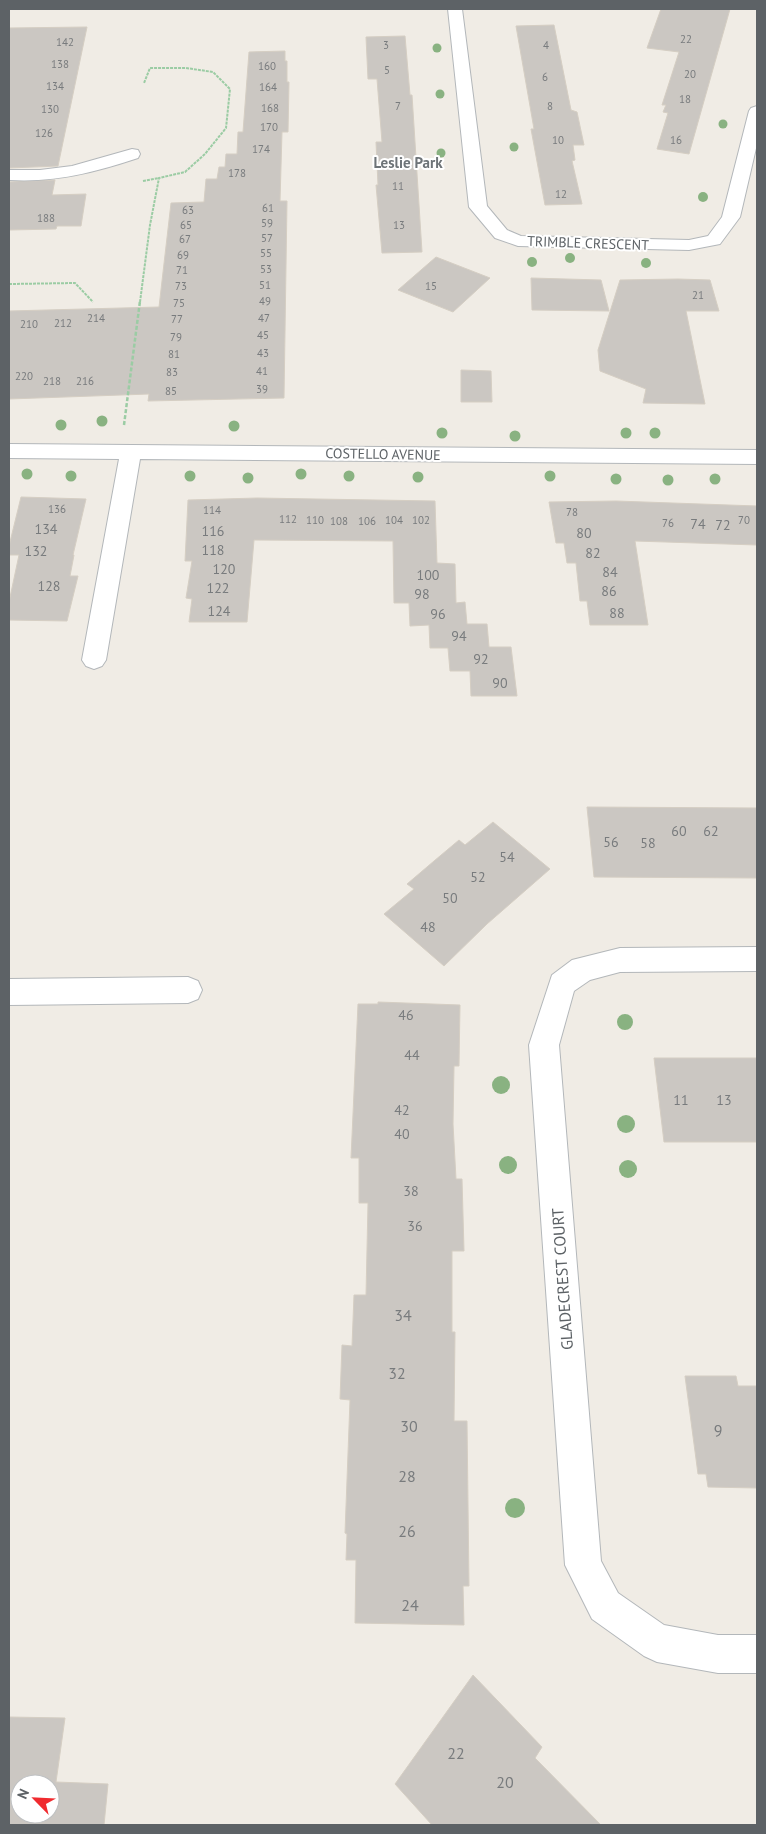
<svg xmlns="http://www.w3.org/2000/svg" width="766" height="1834" font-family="'PT Sans',sans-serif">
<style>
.building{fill:#cbc7c2;stroke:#d5cec3;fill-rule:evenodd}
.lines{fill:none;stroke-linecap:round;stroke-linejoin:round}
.minor-casing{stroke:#b3b7ba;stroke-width:2}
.path-far1{stroke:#9bcca4;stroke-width:2;stroke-dasharray:3 1;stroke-linecap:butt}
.path{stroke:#9bcca4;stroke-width:2.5;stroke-dasharray:4 2;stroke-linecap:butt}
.minor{fill:#fff;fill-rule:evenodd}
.tree{fill:#89b281}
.labels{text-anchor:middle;stroke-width:4;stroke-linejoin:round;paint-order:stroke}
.far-number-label{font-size:11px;fill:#787b7d}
.far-street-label{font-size:14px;fill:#5d6266;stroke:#fff}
.number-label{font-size:14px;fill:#787b7d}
.far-neighbourhood-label{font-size:15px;font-weight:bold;fill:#6e7478;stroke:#fff}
.street-label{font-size:16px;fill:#5d6266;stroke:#fff}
.near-number-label{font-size:16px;fill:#787b7d}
</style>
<rect width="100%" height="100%" fill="#f0ece5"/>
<g class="building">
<path d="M661,9H730L689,154L657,149L668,113L663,112L666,105H662L679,52L647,48Z"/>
<path d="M554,25L571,110L577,112L584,145H573L575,160L572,161L582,204L545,205L531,129H534L516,26Z"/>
<path d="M87,27L58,166L9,168V28Z"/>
<path d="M405,36L410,95H412L422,252L382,253L376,185H378L376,142H382L377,79H368L366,37Z"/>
<path d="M285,51V61H287V82H289L288,132H282L280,201H287L284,398L148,401L149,394L9,399V311L159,307L171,203L204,202L206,179H217L219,167H225L226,154H237L238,132H243L249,52Z"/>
<path d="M55,180L52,195L86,194L81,226H57L56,229L9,230V182Z"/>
<path d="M436,257L490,278L453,312L398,290Z"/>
<path d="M531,278L601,280L609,311L532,310Z"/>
<path d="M678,279L710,280L719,311H686L705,404L643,403L646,389L600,371L598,350L620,280Z"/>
<path d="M461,370L491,371L492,402H461Z"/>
<path d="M21,497L86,499L73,555H74L70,576H78L67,621L9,620V602L19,555H9V546Z"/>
<path d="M257,498L435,501L437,563L455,564L456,603L465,602L467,624H487L489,647H511L517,696H471L470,671H450L448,648H430L429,625L410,626L409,603H394L393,541L254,540L247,622H189L192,599L186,598L192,561H185L188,500Z"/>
<path d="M616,501L757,506V545L635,541L648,625H590L587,601H580L576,563H567L564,543H556L549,502Z"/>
<path d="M587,807L757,808V878L594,877Z"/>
<path d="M493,822L550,869L487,924L444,966L384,914L414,889L407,884L434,861L459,840L465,845Z"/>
<path d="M378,1002L460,1005L459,1066H454L453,1124L456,1179H462L464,1251H452V1332H455L454,1421H467L469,1586H463L464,1625L355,1623L356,1560H346L347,1534L345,1533L350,1400L340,1399L342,1345L352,1346L354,1295H366L368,1203H359V1158H351L358,1004H378Z"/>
<path d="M654,1058H757V1142H664Z"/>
<path d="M685,1376H736L738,1386H757V1488L708,1487L706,1474H698Z"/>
<path d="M473,1675L542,1747L535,1758L601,1825H432L395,1784Z"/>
<path d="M9,1717L65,1718L56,1782L108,1784L104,1825H9ZM20,1784H50V1814H20Z"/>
</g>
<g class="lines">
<defs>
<g id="minor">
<path d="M448,9H462L487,206L507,230L521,236L689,240L708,236L722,217L749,111L751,108L757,106V144L740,217L720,244L689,250L518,246L495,238L469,207Z"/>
<path d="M132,149L138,150L140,154L138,158C96,172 54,183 9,180V170H40L72,166Z"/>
<path d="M9,444L757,450V464L140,459L106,660L102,666L94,669L86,666L82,660L119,459L9,458Z"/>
<path d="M757,947V971L620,972L590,980L574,991L559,1045L601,1561L618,1593L664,1625L718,1635H757V1673H718L657,1662L644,1656L592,1619L565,1565L529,1045L552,975L572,960L620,948Z"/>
<path d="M188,977L198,981L202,990L198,999L188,1003L9,1005V979Z"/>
</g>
</defs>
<use href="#minor" class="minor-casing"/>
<g class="path-far1">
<path d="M143,181L159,178"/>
<path d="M9,284L75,283L93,302"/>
<path d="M140,302L150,225L159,178L185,172L205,154L226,128L230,89L213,72L186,68H150L144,83"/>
</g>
<path class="path" d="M124,425L140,301"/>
<use href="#minor" class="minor"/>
</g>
<g class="tree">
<circle cx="437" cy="48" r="4.5"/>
<circle cx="440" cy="94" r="4.5"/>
<circle cx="723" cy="124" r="4.5"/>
<circle cx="514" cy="147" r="4.5"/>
<circle cx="441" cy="153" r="4.5"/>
<circle cx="703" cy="197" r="5"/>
<circle cx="570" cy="258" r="5"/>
<circle cx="532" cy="262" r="5"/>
<circle cx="646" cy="263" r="5"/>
<circle cx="102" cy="421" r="5.5"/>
<circle cx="61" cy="425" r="5.5"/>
<circle cx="234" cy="426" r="5.5"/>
<circle cx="442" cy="433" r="5.5"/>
<circle cx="626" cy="433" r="5.5"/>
<circle cx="655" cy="433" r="5.5"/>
<circle cx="515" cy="436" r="5.5"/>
<circle cx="27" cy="474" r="5.5"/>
<circle cx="301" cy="474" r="5.5"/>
<circle cx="71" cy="476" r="5.5"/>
<circle cx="190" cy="476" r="5.5"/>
<circle cx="349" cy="476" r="5.5"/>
<circle cx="550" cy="476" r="5.5"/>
<circle cx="418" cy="477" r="5.5"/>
<circle cx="248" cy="478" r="5.5"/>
<circle cx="616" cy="479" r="5.5"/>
<circle cx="715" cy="479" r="5.5"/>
<circle cx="668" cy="480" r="5.5"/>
<circle cx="625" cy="1022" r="8"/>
<circle cx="501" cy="1085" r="9"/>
<circle cx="626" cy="1124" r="9"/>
<circle cx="508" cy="1165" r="9"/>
<circle cx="628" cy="1169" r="9"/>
<circle cx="515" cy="1508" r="10"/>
</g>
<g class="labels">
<g class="far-number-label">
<text x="686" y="43">22</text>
<text x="65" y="46">142</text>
<text x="386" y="49">3</text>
<text x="546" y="49">4</text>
<text x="60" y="68">138</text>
<text x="267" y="70">160</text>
<text x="387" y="74">5</text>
<text x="690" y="78">20</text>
<text x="545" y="81">6</text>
<text x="55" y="90">134</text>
<text x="268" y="91">164</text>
<text x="685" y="103">18</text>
<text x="398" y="110">7</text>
<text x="550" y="110">8</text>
<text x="270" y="112">168</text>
<text x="50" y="113">130</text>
<text x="269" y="131">170</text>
<text x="44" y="137">126</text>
<text x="558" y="144">10</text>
<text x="676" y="144">16</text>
<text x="261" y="153">174</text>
<text x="237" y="177">178</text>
<text x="398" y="190">11</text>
<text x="561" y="198">12</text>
<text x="268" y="212">61</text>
<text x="188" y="214">63</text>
<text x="46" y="222">188</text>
<text x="267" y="227">59</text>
<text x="186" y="229">65</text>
<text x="399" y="229">13</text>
<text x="267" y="242">57</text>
<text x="185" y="243">67</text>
<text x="266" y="257">55</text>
<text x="183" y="259">69</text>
<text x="266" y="273">53</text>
<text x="182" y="274">71</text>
<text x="265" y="289">51</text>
<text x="181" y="290">73</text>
<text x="431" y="290">15</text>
<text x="698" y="299">21</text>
<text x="265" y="305">49</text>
<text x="179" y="307">75</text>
<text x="96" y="322">214</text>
<text x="264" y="322">47</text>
<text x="177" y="323">77</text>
<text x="63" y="327">212</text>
<text x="29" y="328">210</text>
<text x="263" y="339">45</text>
<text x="176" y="341">79</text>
<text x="263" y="357">43</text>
<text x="174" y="358">81</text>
<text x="262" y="375">41</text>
<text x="172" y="376">83</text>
<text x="24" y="380">220</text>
<text x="52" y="385">218</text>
<text x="85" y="385">216</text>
<text x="262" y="393">39</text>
<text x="171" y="395">85</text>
<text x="57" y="513">136</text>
<text x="212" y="514">114</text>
<text x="572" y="516">78</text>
<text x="288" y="523">112</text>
<text x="315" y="524">110</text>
<text x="394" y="524">104</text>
<text x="421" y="524">102</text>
<text x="744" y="524">70</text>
<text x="339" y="525">108</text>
<text x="367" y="525">106</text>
<text x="668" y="527">76</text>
</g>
<g class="far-street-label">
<text transform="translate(588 243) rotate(2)" y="5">TRIMBLE CRESCENT</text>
<text transform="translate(383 454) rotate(1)" y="5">COSTELLO AVENUE</text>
</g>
<g class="number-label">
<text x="698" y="529">74</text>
<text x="723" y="530">72</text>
<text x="46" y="534">134</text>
<text x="213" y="536">116</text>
<text x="584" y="538">80</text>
<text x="213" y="555">118</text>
<text x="36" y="556">132</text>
<text x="593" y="558">82</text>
<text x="224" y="574">120</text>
<text x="610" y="577">84</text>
<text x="428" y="580">100</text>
<text x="49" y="591">128</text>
<text x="218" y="593">122</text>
<text x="609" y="596">86</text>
<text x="422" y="599">98</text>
<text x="219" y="616">124</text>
<text x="617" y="618">88</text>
<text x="438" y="619">96</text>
<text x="459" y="641">94</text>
<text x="481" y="664">92</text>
<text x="500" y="688">90</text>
<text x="679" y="836">60</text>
<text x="711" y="836">62</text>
<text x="611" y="847">56</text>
<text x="648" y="848">58</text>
<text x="507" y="862">54</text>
<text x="478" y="882">52</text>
<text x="450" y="903">50</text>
<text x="428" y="932">48</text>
<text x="406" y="1020">46</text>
<text x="412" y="1060">44</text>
<text x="681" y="1105">11</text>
<text x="724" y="1105">13</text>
<text x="402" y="1115">42</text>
<text x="402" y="1139">40</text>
<text x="411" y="1196">38</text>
<text x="415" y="1231">36</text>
</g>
<g class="far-neighbourhood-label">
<text x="408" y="168">Leslie Park</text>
</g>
<g class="street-label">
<text transform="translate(562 1279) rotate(-94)" y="6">GLADECREST COURT</text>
</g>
<g class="near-number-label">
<text x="403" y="1321">34</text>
<text x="397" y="1379">32</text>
<text x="409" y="1432">30</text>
<text x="718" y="1436">9</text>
<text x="407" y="1482">28</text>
<text x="407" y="1537">26</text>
<text x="410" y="1611">24</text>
<text x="456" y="1759">22</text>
<text x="505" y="1788">20</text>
</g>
</g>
<rect width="766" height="1834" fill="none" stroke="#5d6266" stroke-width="20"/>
<g transform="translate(35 1799) rotate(294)"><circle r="24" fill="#ffffff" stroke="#bec0c2"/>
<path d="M0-4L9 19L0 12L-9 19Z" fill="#f02b2f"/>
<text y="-8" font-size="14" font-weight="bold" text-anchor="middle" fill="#5d6266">N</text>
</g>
</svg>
